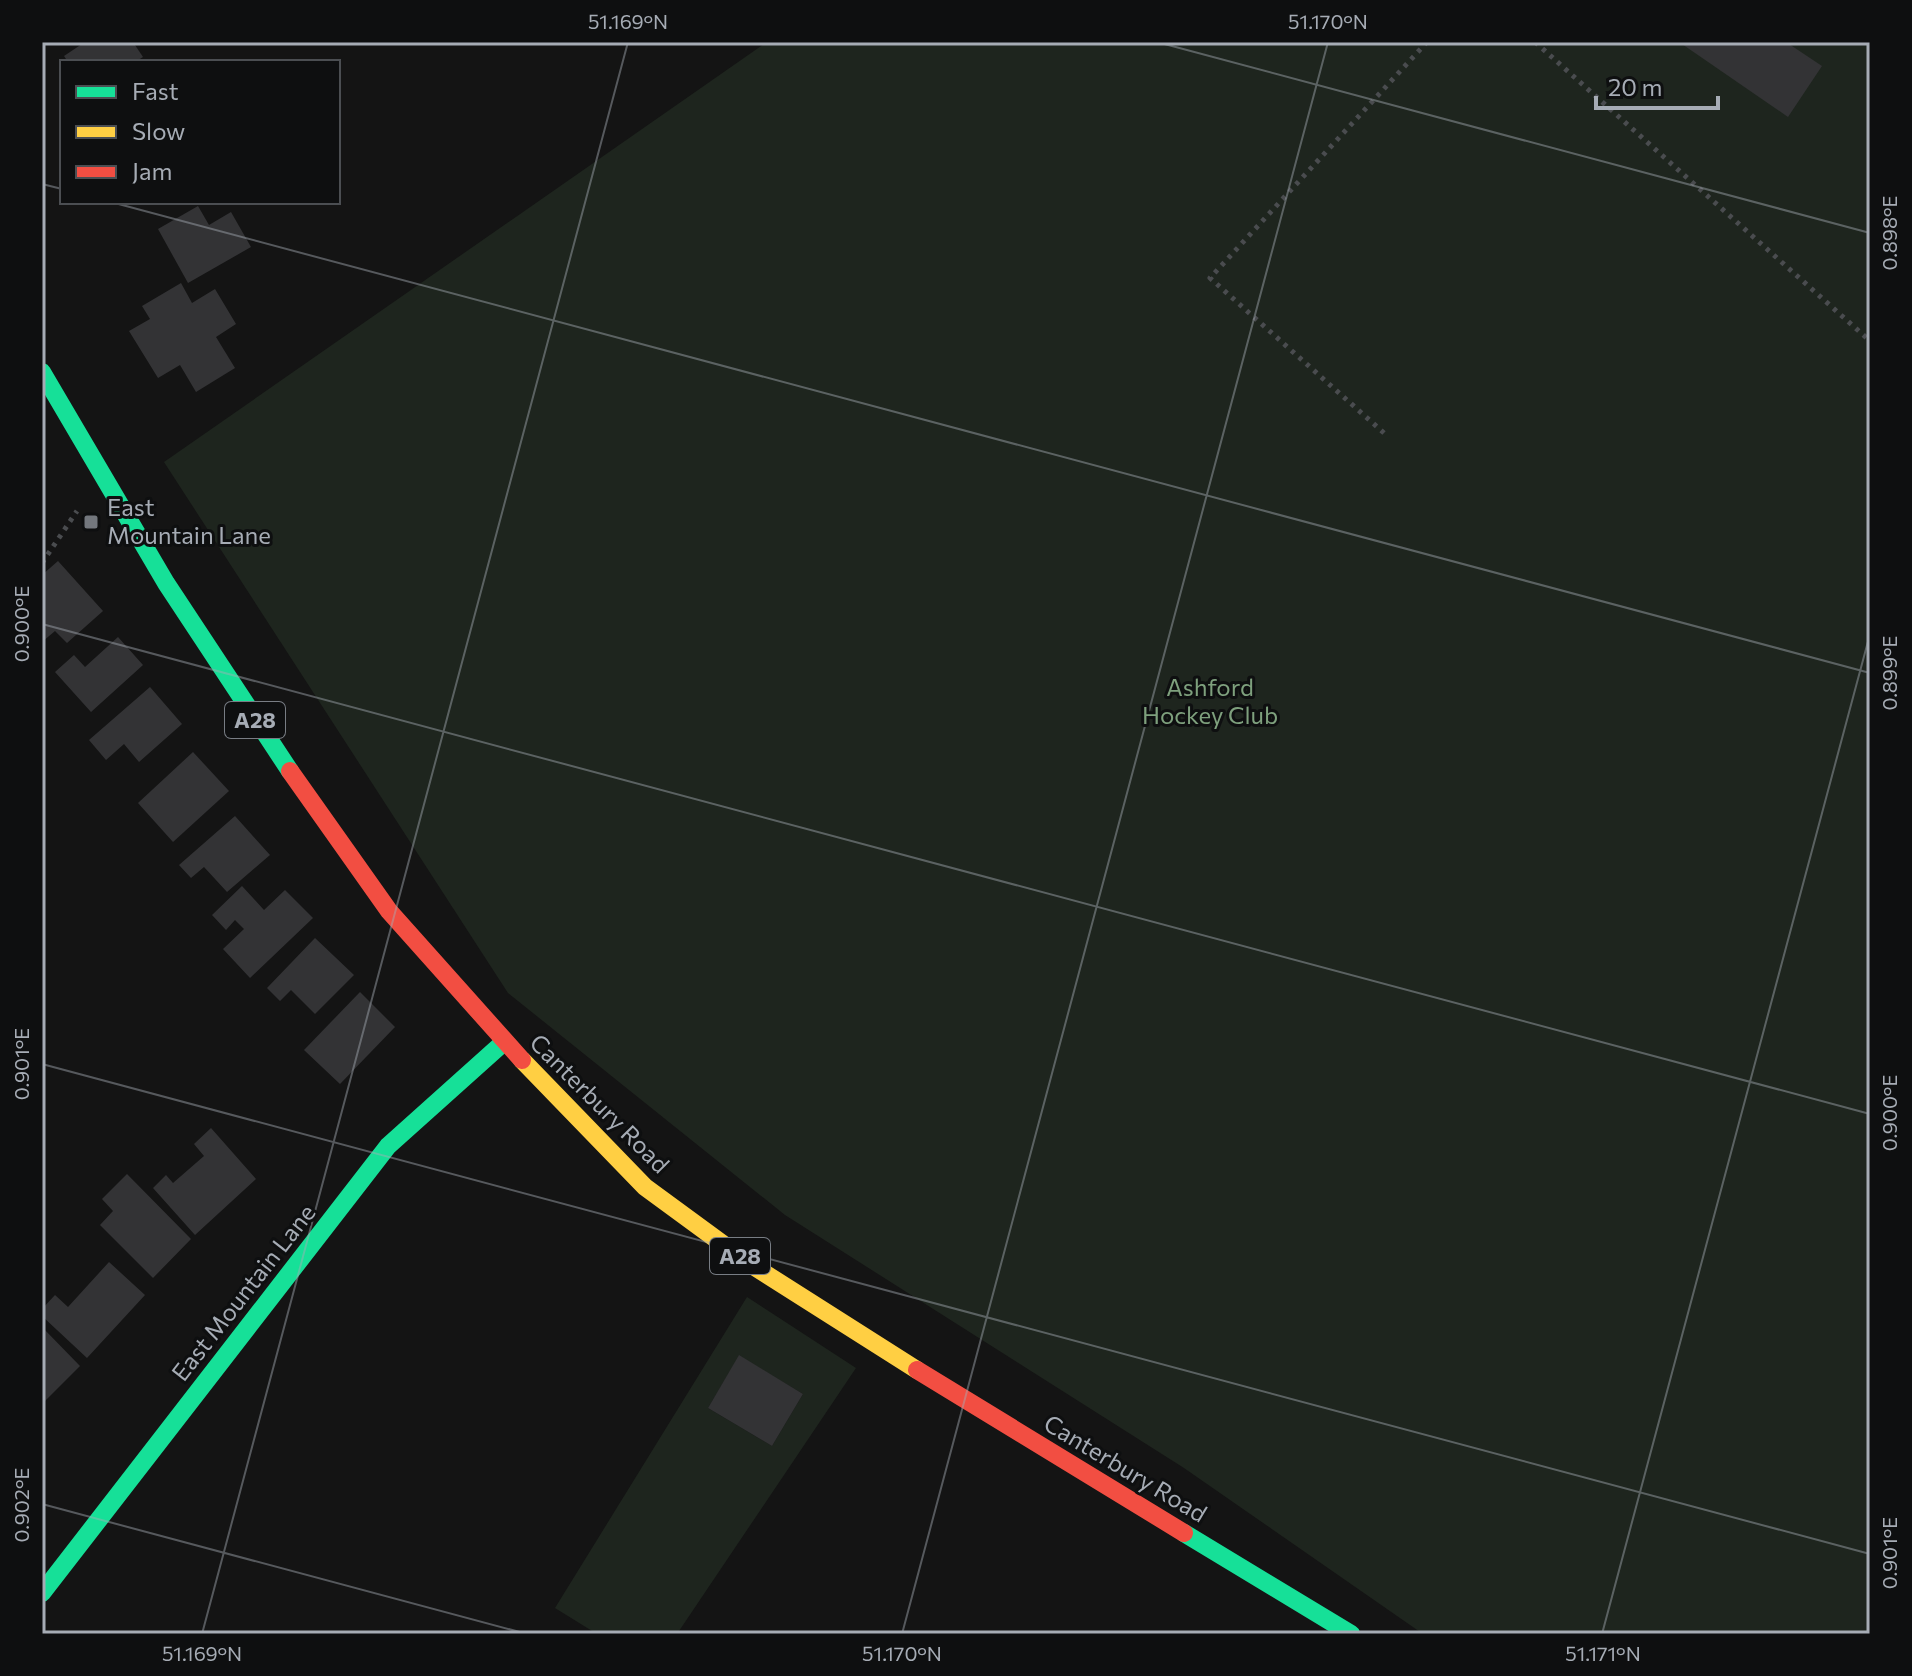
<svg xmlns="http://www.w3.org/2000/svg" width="1912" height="1676" font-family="Commissioner,sans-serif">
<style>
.green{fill:#1e251e;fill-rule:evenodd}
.building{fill:#333335}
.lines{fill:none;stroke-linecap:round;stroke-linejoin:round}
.path{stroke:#4a4c4f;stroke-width:5;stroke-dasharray:4 6;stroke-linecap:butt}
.fast{stroke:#16e098;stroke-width:18}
.slow{stroke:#ffcf43;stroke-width:18}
.jam{stroke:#f24e42;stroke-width:18}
.ticks{fill:none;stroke:#a6acb5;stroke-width:2;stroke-opacity:0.45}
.poi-dot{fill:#73777d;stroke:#0e0f10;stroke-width:3}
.labels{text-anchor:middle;stroke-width:6;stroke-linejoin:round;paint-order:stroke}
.shield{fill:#0e0f10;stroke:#787d84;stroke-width:2}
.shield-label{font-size:22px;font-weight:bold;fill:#a6acb5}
.poi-label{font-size:24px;fill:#a6acb5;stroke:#0e0f10;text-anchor:start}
.park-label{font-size:24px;fill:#7ea07d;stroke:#0e0f10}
.street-label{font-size:24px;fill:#a6acb5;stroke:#0e0f10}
.neatline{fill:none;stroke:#a6acb5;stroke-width:3}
.ticks-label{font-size:20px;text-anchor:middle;fill:#a6acb5}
</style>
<rect width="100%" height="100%" fill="#141414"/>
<g class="green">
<path d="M767,42H1870V1634H1423L1184,1468L785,1215L508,993L164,462Z"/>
<path d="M747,1297L856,1368L677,1634H597L555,1608ZM739,1356L803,1394L772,1446L708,1408Z"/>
</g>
<g class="building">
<path d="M85,42H133L143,57L135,62H68L64,56Z"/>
<path d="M1679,42H1786L1822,66L1788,117Z"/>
<path d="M198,206L209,225L231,212L251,247L188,283L158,229Z"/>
<path d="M181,283L192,303L215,289L236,324L216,337L235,368L196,392L180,365L158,378L129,331L150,319L142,306Z"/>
<path d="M58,561L103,611L67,643L55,631L42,642V575Z"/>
<path d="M118,637L143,665L91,712L55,672L74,655L85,667Z"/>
<path d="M150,687L182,724L139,762L124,744L106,760L89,740Z"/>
<path d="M193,752L229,791L173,842L138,803Z"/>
<path d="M235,816L270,855L227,892L204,867L191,878L179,865Z"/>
<path d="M242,886L264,910L285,890L313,918L250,978L223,949L244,929L235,920L226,930L212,915Z"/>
<path d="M315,938L354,975L315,1014L291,990L280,1001L267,988Z"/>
<path d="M360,992L395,1027L340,1084L304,1050Z"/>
<path d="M211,1128L256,1179L195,1235L153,1188L166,1175L173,1183L204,1156L194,1144Z"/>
<path d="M127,1174L191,1239L153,1278L100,1225L113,1211L102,1199Z"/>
<path d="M109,1262L145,1295L87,1358L42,1316V1309L55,1295L68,1307Z"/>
<path d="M42,1327L80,1366L42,1404Z"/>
<path d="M739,1355L803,1394L772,1446L708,1408Z"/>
</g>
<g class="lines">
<g class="path">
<path d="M1535,42L1870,341"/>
<path d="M1384,433L1210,278L1427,42"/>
<path d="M42,563L77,511"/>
</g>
<g class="fast">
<path d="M42,372L166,583L290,771"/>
<path d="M1184,1533L1351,1634"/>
<path d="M42,1593L388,1146L504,1042"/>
</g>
<path class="slow" d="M522,1060L645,1187L750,1264L917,1370"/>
<g class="jam">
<path d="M290,771L389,911L522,1060"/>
<path d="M917,1370L1184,1533"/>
</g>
</g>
<path class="ticks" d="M1157,42L1870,233M42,184L62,189M111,202L1870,673M42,624L1870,1114M42,1064L1870,1554M42,1504L527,1634M202,1634L628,42M902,1634L1328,42M1602,1634L1870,634"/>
<rect class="poi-dot" x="83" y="514" width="16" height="16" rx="4"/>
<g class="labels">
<g class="shield">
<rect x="225" y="702" width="60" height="36" rx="6"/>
<rect x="710" y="1238" width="60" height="36" rx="6"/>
</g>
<g class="shield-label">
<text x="255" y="728">A28</text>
<text x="740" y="1264">A28</text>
</g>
<g class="poi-label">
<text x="107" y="516">East<tspan x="107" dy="28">Mountain Lane</tspan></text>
</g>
<g class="park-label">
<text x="1210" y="696">Ashford<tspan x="1210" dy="28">Hockey Club</tspan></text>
</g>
<g class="street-label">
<text transform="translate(599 1104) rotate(45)" y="8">Canterbury Road</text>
<text transform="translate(244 1293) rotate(-52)" y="8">East Mountain Lane</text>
<text transform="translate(1125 1469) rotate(31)" y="8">Canterbury Road</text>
</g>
</g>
<rect width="1912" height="1676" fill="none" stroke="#0e0f10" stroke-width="88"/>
<rect x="60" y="60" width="280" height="144" fill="#0e0f10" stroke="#4b4e52" stroke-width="2"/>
<rect x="76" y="86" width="40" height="12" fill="#16e098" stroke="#4b4e52" stroke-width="2"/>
<text x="132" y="100" font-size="24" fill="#a6acb5">Fast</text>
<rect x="76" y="126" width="40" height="12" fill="#ffcf43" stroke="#4b4e52" stroke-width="2"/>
<text x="132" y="140" font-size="24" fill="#a6acb5">Slow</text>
<rect x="76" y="166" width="40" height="12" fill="#f24e42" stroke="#4b4e52" stroke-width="2"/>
<text x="132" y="180" font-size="24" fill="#a6acb5">Jam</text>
<path d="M1596 96v12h122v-12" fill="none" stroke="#a6acb5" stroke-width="4"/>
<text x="1608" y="96" font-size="24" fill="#a6acb5" stroke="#0e0f10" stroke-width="6" paint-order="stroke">20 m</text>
<rect x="44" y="44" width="1824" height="1588" class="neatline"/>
<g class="ticks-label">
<text x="628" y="29">51.169°N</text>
<text x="1328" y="29">51.170°N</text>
<text transform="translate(1890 233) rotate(-90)" y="7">0.898°E</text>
<text transform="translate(22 624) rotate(-90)" y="7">0.900°E</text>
<text transform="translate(1890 673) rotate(-90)" y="7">0.899°E</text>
<text transform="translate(22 1064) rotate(-90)" y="7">0.901°E</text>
<text transform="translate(1890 1113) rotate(-90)" y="7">0.900°E</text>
<text transform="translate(22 1505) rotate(-90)" y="7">0.902°E</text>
<text transform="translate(1890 1553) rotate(-90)" y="7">0.901°E</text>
<text x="202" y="1661">51.169°N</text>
<text x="902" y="1661">51.170°N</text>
<text x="1603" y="1661">51.171°N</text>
</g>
</svg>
